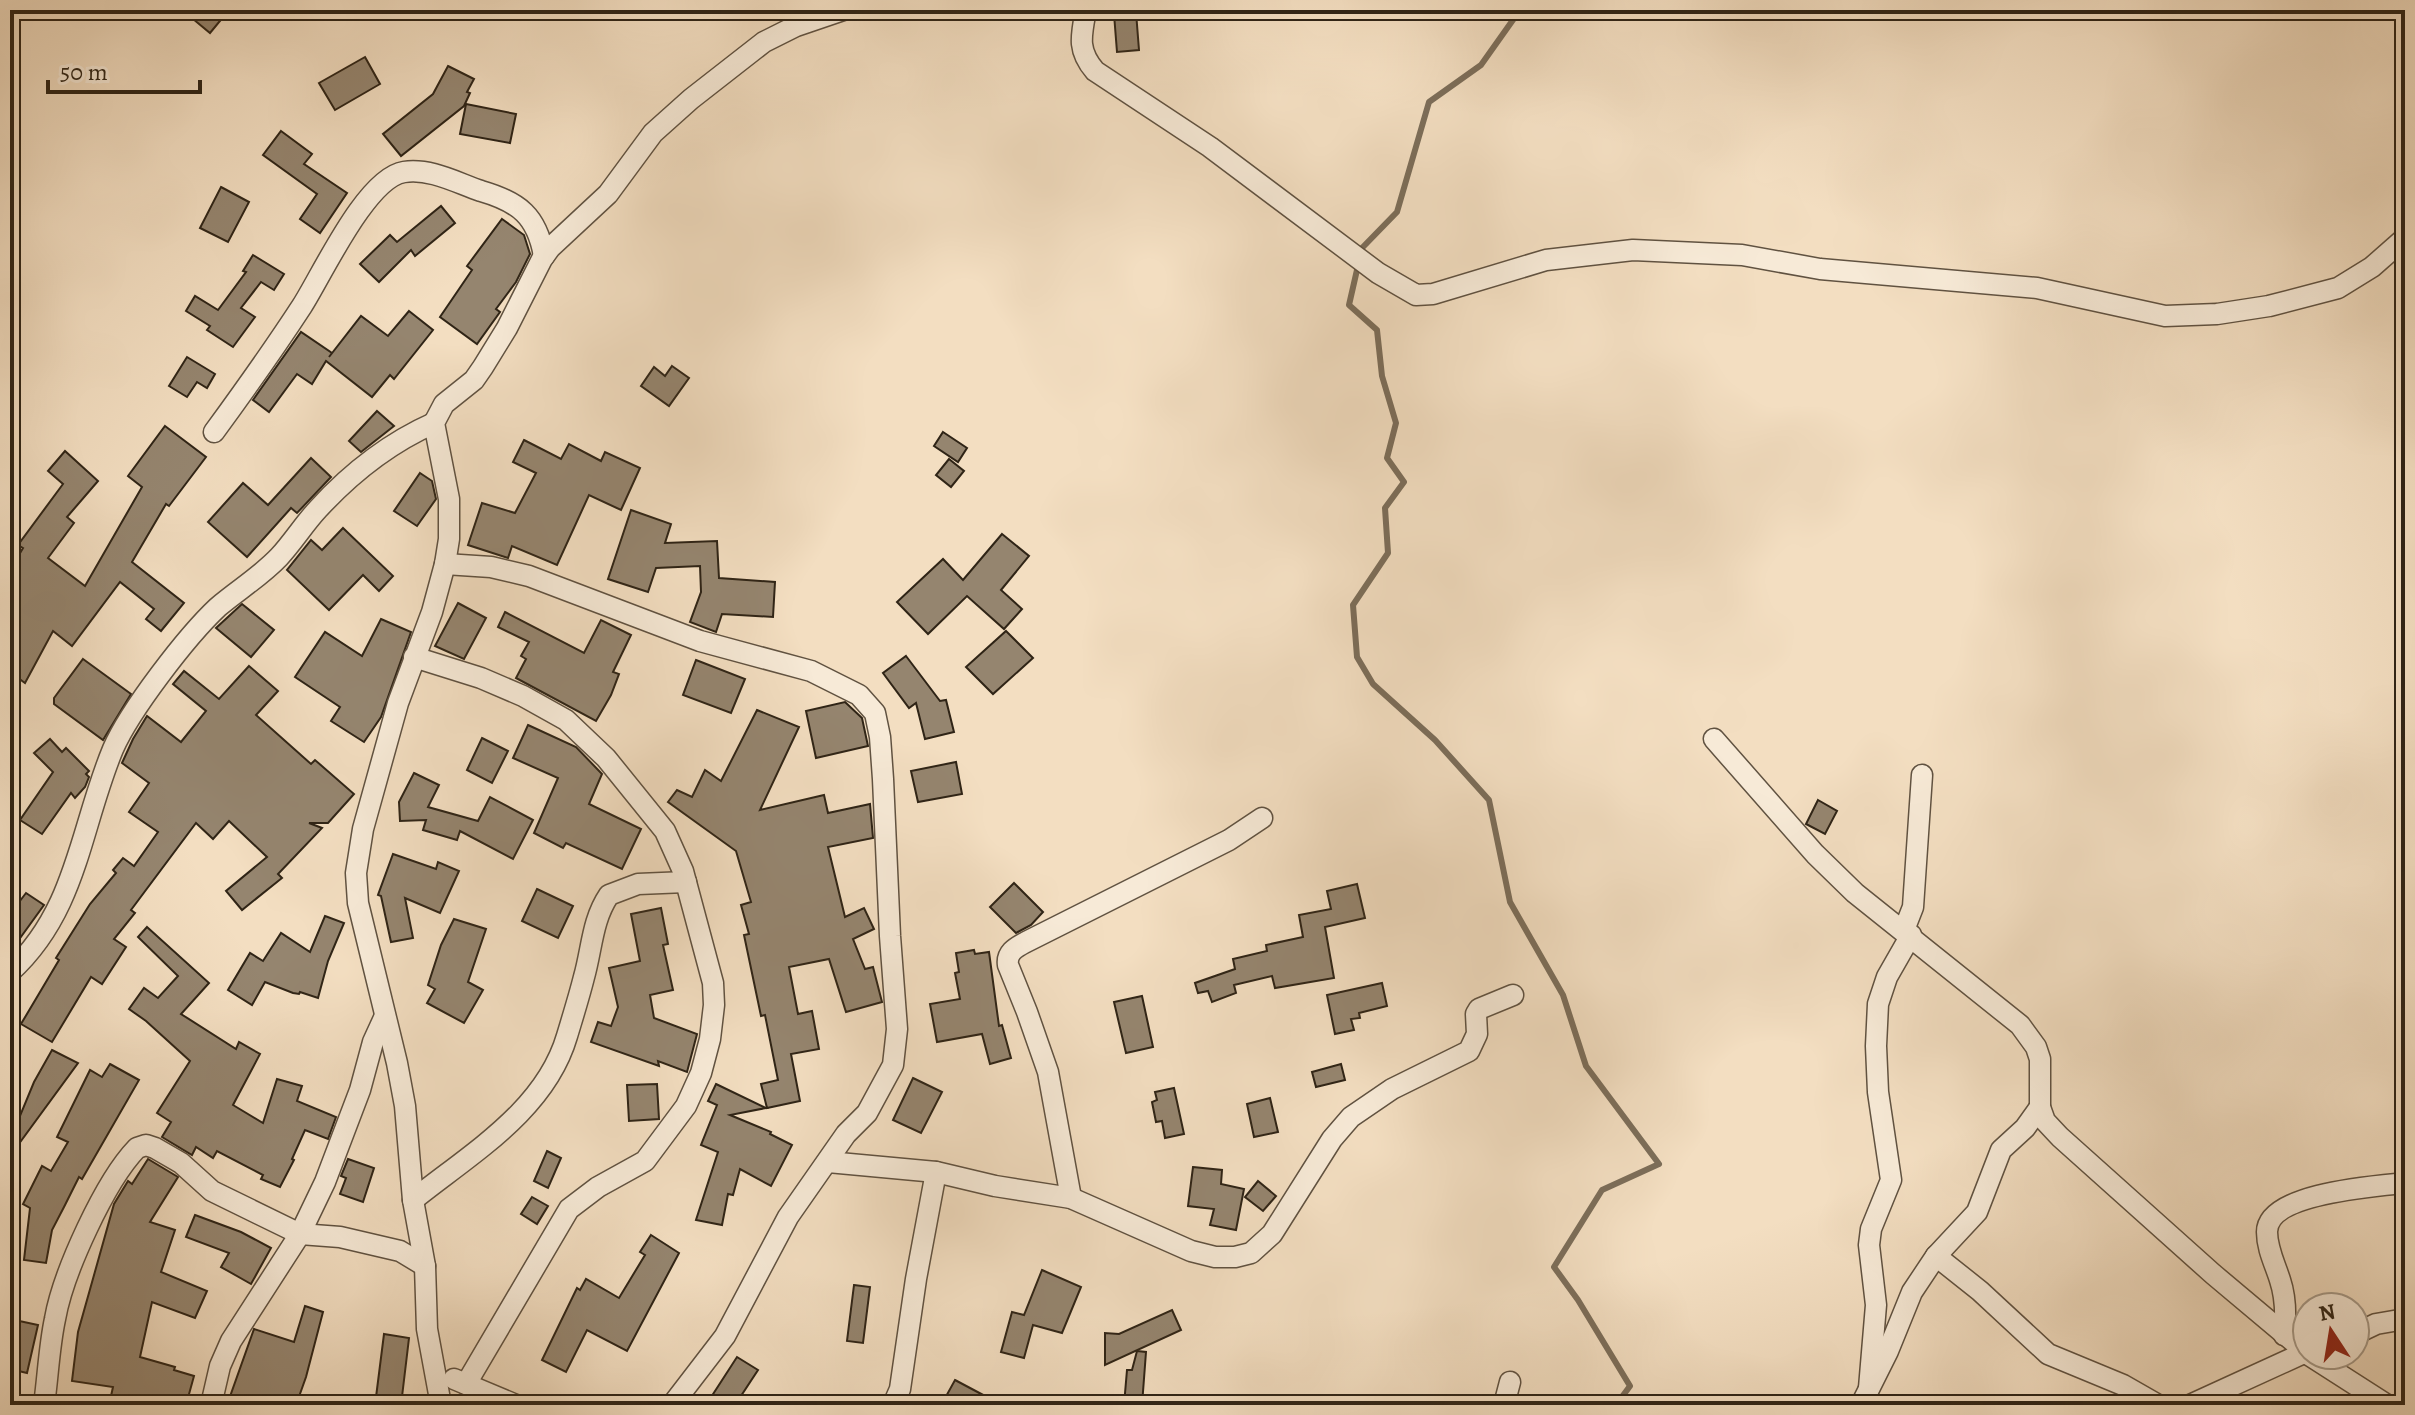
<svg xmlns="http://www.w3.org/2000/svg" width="2415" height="1415" font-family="Alegreya,serif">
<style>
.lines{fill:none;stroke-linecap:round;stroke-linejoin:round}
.stream{stroke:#7c6e5a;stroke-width:6}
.building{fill:#95856f;stroke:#2f2416;stroke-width:2}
.minor-casing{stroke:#605241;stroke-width:23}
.minor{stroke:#f7ead7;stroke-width:20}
</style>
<rect width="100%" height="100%" fill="#f3dec1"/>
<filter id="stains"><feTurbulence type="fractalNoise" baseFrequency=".0025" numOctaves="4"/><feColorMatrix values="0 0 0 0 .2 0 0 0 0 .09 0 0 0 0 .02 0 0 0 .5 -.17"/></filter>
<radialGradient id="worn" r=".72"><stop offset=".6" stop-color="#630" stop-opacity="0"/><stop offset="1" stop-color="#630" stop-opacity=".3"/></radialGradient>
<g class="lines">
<path class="stream" d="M1520,10L1481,65L1429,102L1397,212L1362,248L1349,305L1377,330L1382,376L1396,423L1387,458L1404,482L1385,508L1388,553L1353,605L1357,657L1373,684L1435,740L1489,800L1510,902L1563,995L1586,1066L1659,1164L1602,1190L1554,1267L1578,1300L1630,1386L1616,1405"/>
</g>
<g class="building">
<path d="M201,10H229L210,33L193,19Z"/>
<path d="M1136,12L1139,50L1117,52L1114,14Z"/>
<path d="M365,57L380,84L335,110L319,83Z"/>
<path d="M448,66L474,79L467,92L470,93L464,106L401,156L383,134L433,94Z"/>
<path d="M466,104L516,114L510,143L460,134Z"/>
<path d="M281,131L312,154L304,164L347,193L320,233L300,219L317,194L263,155Z"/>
<path d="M221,187L249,202L228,242L200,228Z"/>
<path d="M441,206L455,223L415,256L411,250L379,282L360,264L390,235L397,242Z"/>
<path d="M502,219L524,235L530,254L516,282L496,309L500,312L477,344L440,317L472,270L467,266Z"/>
<path d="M253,255L284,274L274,290L261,282L241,308L255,317L233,347L207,330L210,326L186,311L195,296L218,310L246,272L243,271Z"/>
<path d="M409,311L433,330L394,379L390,375L372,397L326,361L312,384L297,374L269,412L253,400L301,332L332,353L329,357L361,316L388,336Z"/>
<path d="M187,357L215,374L207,388L197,382L187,397L169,386Z"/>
<path d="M672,366L689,378L669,406L641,386L654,367L665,376Z"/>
<path d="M377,411L394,426L361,452L349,441Z"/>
<path d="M165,426L206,457L169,506L166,504L132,562L184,603L161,631L146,619L154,609L120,582L72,646L53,631L25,683L10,672V631L16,619L10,616V570L23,548L18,545L63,484L48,471L65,451L98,481L67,517L74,523L48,558L85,586L142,487L128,476Z"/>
<path d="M943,432L967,448L958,462L934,446Z"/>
<path d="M524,440L561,459L569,444L601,461L605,452L640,468L621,510L589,495L557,565L512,546L508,558L468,545L482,503L515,513L536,473L513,462Z"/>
<path d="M311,458L331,477L297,513L291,508L247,557L208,522L243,483L268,505Z"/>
<path d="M949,459L964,471L951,487L936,475Z"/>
<path d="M420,473L432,481L436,499L417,526L394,511Z"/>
<path d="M631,510L671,524L665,543L717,541L719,578L775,582L773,617L722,614L716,632L690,622L701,592L700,566L656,568L648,592L608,579Z"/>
<path d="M343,528L393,576L379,591L363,575L329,610L287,570L311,540L322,550Z"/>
<path d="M1002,534L1029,556L1001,590L1022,609L1004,629L967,596L928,634L897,602L943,559L963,580Z"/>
<path d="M458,603L486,618L464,659L435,646Z"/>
<path d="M242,604L274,630L251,657L216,628Z"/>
<path d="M505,612L584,653L601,620L631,635L613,672L619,674L611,695L596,721L516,678L526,659L521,656L529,642L498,627Z"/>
<path d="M381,619L411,632L381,717L364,742L331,721L340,707L295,677L325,632L362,656Z"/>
<path d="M1006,631L1033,658L993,694L966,667Z"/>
<path d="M906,656L940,701L946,700L954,732L925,739L916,703L909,708L883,673Z"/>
<path d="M83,659L131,694L103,740L54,704V698Z"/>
<path d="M696,660L745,679L731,713L683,695Z"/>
<path d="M249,666L278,691L256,715L311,764L315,760L354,794L328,823H309L322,828L278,874L282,878L242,910L226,891L267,857L229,821L213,839L196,823L131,910L135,913L114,939L126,947L102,984L91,977L52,1042L21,1024L59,960L56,958L90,904L116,873L113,870L123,858L134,866L158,832L129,812L149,783L122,763L133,739L147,716L181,742L206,711L173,684L184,671L219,699Z"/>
<path d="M845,702L862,718L868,746L816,758L806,711Z"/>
<path d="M757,710L799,727L760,810L824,795L828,813L870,804L873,838L828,847L845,917L864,908L874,929L853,939L865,969L873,967L882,1002L846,1012L829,959L789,967L798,1014L812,1011L819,1049L791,1054L800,1101L767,1108L761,1084L778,1080L765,1015L761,1016L744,935L749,934L741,905L751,902L736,851L668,802L677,790L692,797L705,770L721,781Z"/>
<path d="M528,725L576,747L602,774L589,804L641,829L622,869L566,843L563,848L534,833L558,778L513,758Z"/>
<path d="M482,738L508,751L492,783L467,770Z"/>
<path d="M50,739L62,752L66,748L89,771L86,774L89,777L85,787L75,798L71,793L42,834L20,820L53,772L34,753Z"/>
<path d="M956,762L962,794L918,802L911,771Z"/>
<path d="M414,773L439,785L428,807L478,821L490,797L533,820L513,859L460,831L457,840L423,830L426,820L400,821L399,802Z"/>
<path d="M1818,800L1837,811L1825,834L1806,824Z"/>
<path d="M393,854L436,869L438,862L459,871L440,913L405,898L413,938L391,942L381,896L378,895Z"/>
<path d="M1014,883L1043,912L1031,925L1016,933L990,907Z"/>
<path d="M1357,884L1365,918L1325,927L1334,978L1275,988L1272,976L1234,985L1236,993L1212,1002L1208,991L1198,993L1195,983L1235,969L1233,959L1267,951L1266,945L1303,937L1299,915L1331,909L1327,891Z"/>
<path d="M537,889L573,906L558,938L522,921Z"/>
<path d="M26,893L44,905L10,952V914Z"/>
<path d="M661,908L668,944L663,945L673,990L650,995L654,1018L697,1034L687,1072L658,1061L659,1066L591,1042L598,1022L611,1026L618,1007L609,968L640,961L631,914Z"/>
<path d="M325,916L344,923L328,961L318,998L300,992L299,994L293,993L265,982L252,1005L228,990L250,953L263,961L281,933L310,952Z"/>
<path d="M454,919L486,929L468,982L483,990L464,1023L427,1003L435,989L428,985L441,945Z"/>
<path d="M147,927L209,983L181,1014L236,1049L239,1042L260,1054L233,1105L263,1123L277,1079L302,1086L297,1101L336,1117L328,1139L305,1130L292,1159L294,1160L280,1187L261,1179L263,1175L217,1151L213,1158L196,1147L192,1155L162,1137L171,1122L157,1113L190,1061L146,1021L129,1009L144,988L158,998L178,976L138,937Z"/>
<path d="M974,950L975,954L989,952L999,1026L1002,1025L1011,1058L990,1064L982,1034L937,1042L930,1004L960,999L955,973L959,972L956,953Z"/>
<path d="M1382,983L1387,1006L1359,1013L1360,1018L1351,1019L1354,1030L1335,1034L1327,995Z"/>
<path d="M1142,996L1153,1047L1126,1053L1114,1002Z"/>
<path d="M52,1050L78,1063L10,1156V1108L20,1116L34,1082Z"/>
<path d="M110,1064L139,1080L82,1179L79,1177L64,1207L52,1230L46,1263L24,1260L30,1208L23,1204L42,1166L51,1171L68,1142L57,1137L90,1070L102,1077Z"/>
<path d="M1341,1064L1345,1080L1316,1087L1312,1072Z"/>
<path d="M913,1078L942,1092L921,1133L893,1120Z"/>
<path d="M657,1084L659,1119L629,1121L627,1085Z"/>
<path d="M716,1084L766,1108L730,1115L771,1132L770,1134L792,1145L771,1186L740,1169L733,1195L728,1194L722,1225L696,1220L718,1152L701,1145L717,1105L708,1101Z"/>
<path d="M1174,1088L1184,1134L1165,1138L1162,1121L1156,1122L1152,1102L1157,1100L1155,1092Z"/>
<path d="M1270,1098L1278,1132L1254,1137L1247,1104Z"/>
<path d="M547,1151L561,1158L548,1188L534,1181Z"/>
<path d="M148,1159L178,1177L150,1222L175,1230L161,1272L207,1291L195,1318L152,1302L140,1357L175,1367L174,1370L194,1376L186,1405H170L151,1400L150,1405H109L113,1387L72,1381L78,1332L114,1204L128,1181L132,1184Z"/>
<path d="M348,1159L374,1168L363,1202L340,1194L346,1178L341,1176Z"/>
<path d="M1193,1167L1222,1170L1221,1184L1244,1189L1236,1230L1210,1225L1214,1209L1188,1206Z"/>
<path d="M1258,1181L1276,1196L1263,1211L1245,1197Z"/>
<path d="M532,1197L548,1206L537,1224L521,1214Z"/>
<path d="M195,1215L241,1232L271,1248L251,1284L221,1267L229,1253L186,1237Z"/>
<path d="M651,1235L679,1253L627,1351L587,1330L566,1372L542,1360L577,1288L580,1290L586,1279L619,1298L645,1255L640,1252Z"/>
<path d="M1042,1270L1081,1287L1062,1333L1033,1325L1024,1358L1001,1352L1012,1312L1024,1315Z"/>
<path d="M854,1285L870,1287L863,1343L847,1341Z"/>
<path d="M305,1306L323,1312L306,1377L296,1405H227L254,1329L294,1342Z"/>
<path d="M1172,1310L1181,1330L1105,1365V1333L1119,1334Z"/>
<path d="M10,1319L38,1325L27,1373L10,1369Z"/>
<path d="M384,1334L409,1338L401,1405H375Z"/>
<path d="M1137,1351L1146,1352L1142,1405H1124L1127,1370H1132Z"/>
<path d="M737,1357L758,1370L735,1405H706Z"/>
<path d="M955,1380L1002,1405H954L944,1400Z"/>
</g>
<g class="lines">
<defs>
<g id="minor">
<path d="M1086,10C1081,36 1077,50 1095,71L1210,147L1378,273L1416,295L1433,294L1546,260L1633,250L1742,255L1820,269L2037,288L2165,316L2217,314L2269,306L2338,288L2372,267L2405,238"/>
<path d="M214,432C244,391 274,349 302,306C322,275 366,178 404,172C431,168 457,183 481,191C519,202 537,216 544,256"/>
<path d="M445,564L491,567L529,576L700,641L811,671L859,695L875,713L880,737L883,779L890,936L897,1029L893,1065L867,1113L846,1134L788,1217L725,1336L672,1405"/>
<path d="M414,657L481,678L523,696L566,720L606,758L665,831L683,871L713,983L714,1005L710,1039L701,1073L686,1106L645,1161L598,1187L569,1209L466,1384"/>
<path d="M1714,739L1815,854L1855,893L2020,1025L2036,1047L2040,1059V1107L2045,1121L2060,1137L2213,1274L2307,1353"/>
<path d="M1904,930L1913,907L1922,775"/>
<path d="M10,972C77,911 80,828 113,749C130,710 187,636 218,607C238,590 261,576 279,557C293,542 304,524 318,509C351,473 389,443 434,423"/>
<path d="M828,1162L936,1172L995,1186L1071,1198L1191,1251L1215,1257H1235L1251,1253L1272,1234L1332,1139L1351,1117L1392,1089L1469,1051L1477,1034L1476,1014L1479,1009L1513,995"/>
<path d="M1071,1198L1048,1072L1027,1012L1008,965C1006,952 1017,947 1026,942L1229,840L1262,818"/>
<path d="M413,1200C470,1154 545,1111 567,1036C573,1016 579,997 584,977C592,949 592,920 609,895L638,884L686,882"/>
<path d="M1936,1256L1980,1291L2048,1354L2123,1385L2158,1405"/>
<path d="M2355,1334L2376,1324L2405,1319"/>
<path d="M2284,1335C2286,1317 2286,1298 2280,1280C2275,1264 2267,1249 2267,1232C2267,1193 2377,1186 2405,1183"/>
<path d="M2309,1355L2387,1405"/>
<path d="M454,1379L516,1405"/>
<path d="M1869,1388L1876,1305L1869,1245L1871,1229L1891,1180L1878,1092L1876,1046L1878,1004L1887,977L1911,935"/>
<path d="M44,1405C48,1377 49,1347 55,1319C63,1273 105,1181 137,1148L146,1145L155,1148L181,1163L212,1191L300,1234L340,1237L400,1251L425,1266"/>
<path d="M211,1405L220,1366L231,1341L300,1234L325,1182L360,1090L373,1042L384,1018"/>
<path d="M441,1405L427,1329L425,1266L413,1200L405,1106L397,1063L358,903L356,873L363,829L398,703L432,612L445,564L449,539V499L434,423L444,404L474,380L483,367L507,328L542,259L550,248L608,194L653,133L691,99L764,42L796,26L843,10"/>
<path d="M893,1405L900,1389L916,1279L936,1172"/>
<path d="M1504,1405L1510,1382"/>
<path d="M1861,1405L1888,1351L1912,1292L1936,1256L1977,1212L2001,1150L2025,1128L2040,1107"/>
<path d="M2190,1405L2306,1352"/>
</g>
</defs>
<use href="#minor" class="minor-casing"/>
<use href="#minor" class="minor"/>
</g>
<rect width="2415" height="1415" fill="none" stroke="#f3dec1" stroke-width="40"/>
<rect x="12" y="12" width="2391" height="1391" fill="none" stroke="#2f2416" stroke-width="4"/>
<rect x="20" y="20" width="2375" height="1375" fill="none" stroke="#2f2416" stroke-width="2"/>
<g transform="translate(2331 1331) rotate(348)"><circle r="38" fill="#f7ead7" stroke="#a79b8a" stroke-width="2"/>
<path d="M0-6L14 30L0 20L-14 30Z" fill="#8f2418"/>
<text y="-12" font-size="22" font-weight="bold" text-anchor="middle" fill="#2f2416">N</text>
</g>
<path d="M48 80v12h152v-12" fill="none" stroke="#2f2416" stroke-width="4"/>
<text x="60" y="80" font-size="24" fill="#2f2416" stroke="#f7ead7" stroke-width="6" paint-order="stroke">50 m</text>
<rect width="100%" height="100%" filter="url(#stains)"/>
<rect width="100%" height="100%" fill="url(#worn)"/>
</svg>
